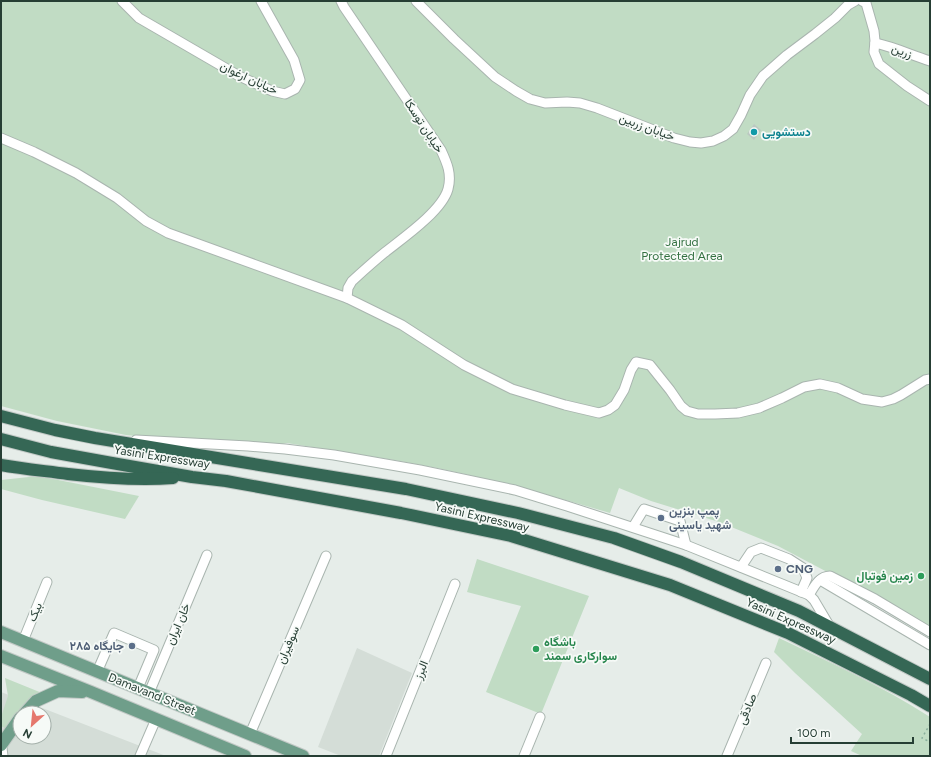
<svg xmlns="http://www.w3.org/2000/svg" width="931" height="757" font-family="Figtree,Vazirmatn,sans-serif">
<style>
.built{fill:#d4ddd7;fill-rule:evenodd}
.green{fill:#c1dcc4}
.building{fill:#bbc8c1}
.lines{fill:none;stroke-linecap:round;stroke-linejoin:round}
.minor-casing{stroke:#a9b5af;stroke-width:11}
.major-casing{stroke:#c2c9c6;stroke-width:14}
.highway-casing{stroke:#c2c9c6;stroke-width:14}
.path{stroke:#89ae9c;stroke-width:1.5;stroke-dasharray:2 3;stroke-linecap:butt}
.minor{stroke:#fff;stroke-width:9}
.major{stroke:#6f9e8a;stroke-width:12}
.highway{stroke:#356755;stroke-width:12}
.culture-dot{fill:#0f9aa8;stroke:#f6faf7;stroke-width:1.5}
.service-dot{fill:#5c6f8a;stroke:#f6faf7;stroke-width:1.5}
.leisure-dot{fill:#2e9e5b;stroke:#f6faf7;stroke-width:1.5}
.labels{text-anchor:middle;stroke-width:3.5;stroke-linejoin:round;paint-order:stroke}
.street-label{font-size:12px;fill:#263e34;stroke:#f6faf7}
.culture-label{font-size:12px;font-weight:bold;fill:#0d838f;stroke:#f6faf7;text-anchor:start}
.park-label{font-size:12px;fill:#347142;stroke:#f6faf7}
.service-label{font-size:12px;font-weight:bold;fill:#4e5e75;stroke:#f6faf7;text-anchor:start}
.leisure-label{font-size:12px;font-weight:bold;fill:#27864d;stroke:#f6faf7;text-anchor:end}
</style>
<rect width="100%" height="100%" fill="#e6ede9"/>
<g class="built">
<path d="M357,648L412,673L379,756H341L318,747Z"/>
<path d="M1,692L166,756H1ZM20,713H44V737H20Z"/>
</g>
<g class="green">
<path d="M1,1H930V629L901,611L778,546L719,522L651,501L619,488L610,513C552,496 495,480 437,468C387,458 337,451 287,443L272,446L202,439L146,437L126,435L57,421L1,406Z"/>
<path d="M38,476L139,496L125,519L42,500L1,489V480Z"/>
<path d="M477,559L589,596L541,714L486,692L521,606L467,592Z"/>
<path d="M779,638C831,663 882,686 930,717V756H862L851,751L862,734L795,673L774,652Z"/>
<path d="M5,678L42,693L7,729L1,726V717L8,696Z"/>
</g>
<path class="building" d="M754,124L761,130L754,140L747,134Z"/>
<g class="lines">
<defs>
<g id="minor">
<path d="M122,1L139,18L239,76L272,91L285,94L295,89L300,80L294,60L261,1"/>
<path d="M341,1L344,7L441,150C447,163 452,174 448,189C442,211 403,238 384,253C373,262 362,272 352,281L348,288L347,298"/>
<path d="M416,1L454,39L495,77L516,91L530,99L545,103L567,102L580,103L597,108L674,138L690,142L701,143L713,141L724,136L733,129L741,115L750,95L763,76L787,55L815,34L835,18L848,5L855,1"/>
<path d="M862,1L866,3L874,31L875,41L874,52L879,64L907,86L930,101"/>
<path d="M875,43C894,47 911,55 930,61"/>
<path d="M1,138L34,152L76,173L117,198L146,221L168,233L347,298L402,325L464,365L512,389L565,405L599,413L608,410L615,405L624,390L631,370L636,362L650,365L670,390L681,406L687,411L698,414H715L738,413L759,408L782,398L804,387L820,384L838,388L862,399L882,402L893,399L901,395L925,380L930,379"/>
<path d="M136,440L248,446L285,449L334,455L420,470L515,490L567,506L686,545L809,595C814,587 819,576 830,576L875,599L930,632"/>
<path d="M633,527L644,509L680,521L686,545"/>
<path d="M741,567L751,552L761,548L789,559L803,568L807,578L801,592"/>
<path d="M820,580L930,645"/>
<path d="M809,595L814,600L830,627"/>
<path d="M23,641L47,582"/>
<path d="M97,672L114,633L154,650L138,688"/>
<path d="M149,693L207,555"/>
<path d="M250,734L326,556"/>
<path d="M1,740L3,756"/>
<path d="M140,756L156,719"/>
<path d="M386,756L455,584"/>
<path d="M524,756L540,717"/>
<path d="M727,756L766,663"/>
</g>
<g id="major">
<path d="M1,632L303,756"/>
<path d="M1,656L91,692L245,756"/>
<path d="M25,713L36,701L58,691L82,692"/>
<path d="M1,745L20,718"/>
</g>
<g id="highway">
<path d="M1,416L55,430L95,438L406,489L518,513L614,538L681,562L799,611L930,679"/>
<path d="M1,439L51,452L112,463L192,477L226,481L401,513L511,536L670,585L788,633L911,695L930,706"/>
<path d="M1,465C23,469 46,471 68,474C103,478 138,481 173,478"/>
</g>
</defs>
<use href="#minor" class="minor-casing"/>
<use href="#major" class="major-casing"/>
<use href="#highway" class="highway-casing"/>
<path class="path" d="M930,724L922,738L930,742"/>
<use href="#minor" class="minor"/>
<use href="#major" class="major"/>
<use href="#highway" class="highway"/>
</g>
<circle class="culture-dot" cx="754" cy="132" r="4"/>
<g class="service-dot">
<circle cx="661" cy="518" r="4"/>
<circle cx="778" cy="569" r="4"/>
<circle cx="132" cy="646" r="4"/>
</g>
<g class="leisure-dot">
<circle cx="921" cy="576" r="4"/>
<circle cx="536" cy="649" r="4"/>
</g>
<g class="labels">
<g class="street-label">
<text transform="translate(902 51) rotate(20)" y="4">زرین</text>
<text transform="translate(249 78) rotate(25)" y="4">خیابان ارغوان</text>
<text transform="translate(424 126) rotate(57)" y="4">خیابان توسکا</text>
<text transform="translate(647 127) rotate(20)" y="4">خیابان زربین</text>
<text transform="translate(162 457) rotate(9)" y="4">Yasini Expressway</text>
<text transform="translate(482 517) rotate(13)" y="4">Yasini Expressway</text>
<text transform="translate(35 612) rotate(-68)" y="4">بیک</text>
<text transform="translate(791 621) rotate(24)" y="4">Yasini Expressway</text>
<text transform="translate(178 624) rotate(-67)" y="4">خان ایران</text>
<text transform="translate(288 645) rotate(-67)" y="4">سوفیران</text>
<text transform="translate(421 670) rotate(-68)" y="4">البرز</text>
<text transform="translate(152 694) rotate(22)" y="4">Damavand Street</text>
<text transform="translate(747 709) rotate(-67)" y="4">صادقی</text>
</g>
<g class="culture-label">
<text x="762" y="136">دستشویی</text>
</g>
<g class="park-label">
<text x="682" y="246">Jajrud<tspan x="682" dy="14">Protected Area</tspan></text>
</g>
<g class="service-label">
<text x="669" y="515">پمپ بنزین<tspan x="669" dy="14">شهید یاسینی</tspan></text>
<text x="786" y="573">CNG</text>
<text x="124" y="650" text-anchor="end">جایگاه ۲۸۵</text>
</g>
<g class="leisure-label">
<text x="913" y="580">زمین فوتبال</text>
<text x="544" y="646" text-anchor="start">باشگاه<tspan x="544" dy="14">سوارکاری سمند</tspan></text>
</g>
</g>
<rect width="931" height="757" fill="none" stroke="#263e34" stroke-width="4"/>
<g transform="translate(32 725) rotate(207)"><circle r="19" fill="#f6faf7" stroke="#a3afa9"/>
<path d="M0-3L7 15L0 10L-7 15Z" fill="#e5776c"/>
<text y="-6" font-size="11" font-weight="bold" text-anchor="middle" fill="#263e34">N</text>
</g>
<path d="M791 737v6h122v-6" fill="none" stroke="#263e34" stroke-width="2"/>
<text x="797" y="737" font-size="12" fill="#263e34" stroke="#f6faf7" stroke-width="3" paint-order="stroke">100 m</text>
</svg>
